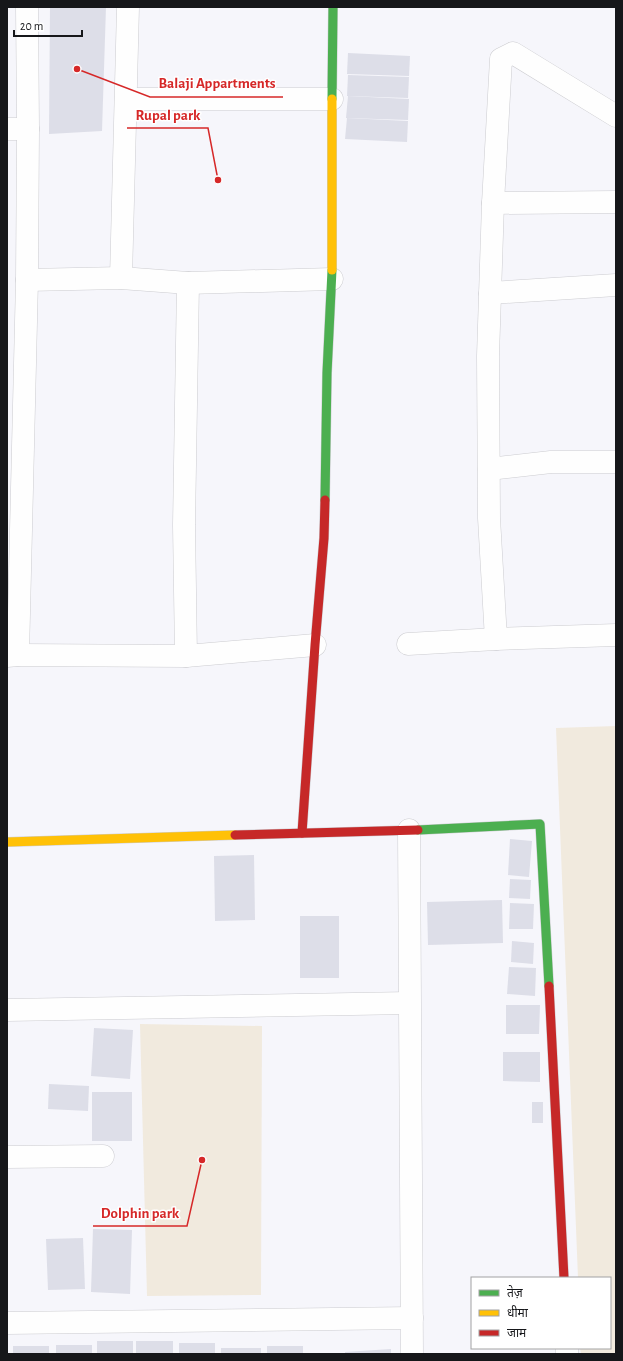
<svg xmlns="http://www.w3.org/2000/svg" width="623" height="1361" font-family="'Alegreya Sans','Noto Sans Devanagari',sans-serif">
<style>
.green{fill:#f1eade}
.building{fill:#dddee8}
.lines{fill:none;stroke-linecap:round;stroke-linejoin:round}
.street-casing{stroke:#ccccd0;stroke-width:23}
.fast-casing{stroke:#ccccd0;stroke-width:10}
.slow-casing{stroke:#ccccd0;stroke-width:10}
.jam-casing{stroke:#ccccd0;stroke-width:10}
.street{stroke:#fefefe;stroke-width:22}
.fast{stroke:#4caf50;stroke-width:9}
.slow{stroke:#ffc107;stroke-width:9}
.jam{stroke:#c62828;stroke-width:9}
.leader{fill:none;stroke:#d62828;stroke-width:1.5}
.callout-dot{fill:#d62828;stroke:#fff;stroke-width:1.5}
.callout-label{font-size:15px;text-anchor:middle;font-weight:bold;fill:#d62828;stroke:#fff;stroke-width:3;stroke-linejoin:round;paint-order:stroke}
</style>
<rect width="100%" height="100%" fill="#f6f6fb"/>
<g class="green">
<path d="M616,726V1354H581L580,1348H610V1278H578L556,728Z"/>
<path d="M140,1024L262,1026L261,1295L147,1296Z"/>
</g>
<g class="building">
<path d="M50,7H106L102,131L49,134Z"/>
<path d="M348,53L410,56L409,76L347,74Z"/>
<path d="M348,75L409,77L408,98L347,96Z"/>
<path d="M348,96L409,99L408,120L346,118Z"/>
<path d="M347,118L408,121L407,142L345,139Z"/>
<path d="M510,839L532,841L529,877L508,875Z"/>
<path d="M254,855L255,920L215,921L214,856Z"/>
<path d="M510,879L531,880L530,899L509,898Z"/>
<path d="M502,900L503,943L428,945L427,902Z"/>
<path d="M510,903L534,904L533,929H509Z"/>
<rect x="300" y="916" width="39" height="62"/>
<path d="M512,941L534,943L533,964L511,962Z"/>
<path d="M509,967L536,968L535,996L507,994Z"/>
<path d="M506,1005H540L539,1034H506Z"/>
<path d="M94,1028L133,1030L130,1079L91,1076Z"/>
<path d="M503,1052H540V1082L503,1081Z"/>
<path d="M49,1084L89,1086L88,1111L48,1109Z"/>
<rect x="92" y="1092" width="40" height="49"/>
<rect x="532" y="1102" width="11" height="21"/>
<path d="M93,1229L132,1230L130,1294L91,1292Z"/>
<path d="M83,1238L85,1289L48,1290L46,1239Z"/>
<rect x="97" y="1341" width="36" height="13"/>
<rect x="136" y="1341" width="37" height="13"/>
<rect x="179" y="1343" width="36" height="11"/>
<rect x="56" y="1345" width="36" height="9"/>
<rect x="13" y="1346" width="36" height="8"/>
<rect x="267" y="1346" width="36" height="8"/>
<rect x="221" y="1348" width="40" height="6"/>
<path d="M391,1349V1354H345V1352Z"/>
</g>
<g class="lines">
<defs>
<g id="street">
<path d="M27,7L28,129L27,280L121,278L188,283L184,525L186,656"/>
<path d="M126,99H332"/>
<path d="M7,129H28"/>
<path d="M493,203L616,202"/>
<path d="M121,278L128,7"/>
<path d="M188,283L332,279"/>
<path d="M490,293L616,285"/>
<path d="M489,469L551,462H616"/>
<path d="M496,639L489,518L488,356L493,203L501,59L513,53L616,116"/>
<path d="M408,644L496,639L616,635"/>
<path d="M18,655L27,280"/>
<path d="M7,656L18,655L186,656L315,645"/>
<path d="M409,830L412,1354"/>
<path d="M7,1010L409,1003"/>
<path d="M7,1157L103,1156"/>
<path d="M7,1323L412,1318"/>
<path d="M567,1348V1354"/>
</g>
<g id="fast">
<path d="M332,99L333,7"/>
<path d="M325,500L327,373L332,270"/>
<path d="M418,830L540,824L549,986"/>
</g>
<g id="slow">
<path d="M332,270V99"/>
<path d="M7,842L235,835"/>
</g>
<g id="jam">
<path d="M302,833L315,645L324,538L325,500"/>
<path d="M235,835L418,830"/>
<path d="M549,986L564,1278"/>
</g>
</defs>
<use href="#street" class="street-casing"/>
<use href="#fast" class="fast-casing"/>
<use href="#slow" class="slow-casing"/>
<use href="#jam" class="jam-casing"/>
<use href="#street" class="street"/>
<use href="#fast" class="fast"/>
<use href="#slow" class="slow"/>
<use href="#jam" class="jam"/>
</g>
<path class="leader" d="M77 69L150 97H283M218 180L208 128H127M202 1160L187 1226H93"/>
<g class="callout-dot">
<circle cx="77" cy="69" r="4"/>
<circle cx="218" cy="180" r="4"/>
<circle cx="202" cy="1160" r="4"/>
</g>
<g class="callout-label">
<text x="217" y="88">Balaji Appartments</text>
<text x="168" y="120">Rupal park</text>
<text x="140" y="1218">Dolphin park</text>
</g>
<rect width="623" height="1361" fill="none" stroke="#16171a" stroke-width="16"/>
<rect x="471" y="1277" width="140" height="72" fill="#ffffff" stroke="#a2a2a3"/>
<rect x="479" y="1290" width="20" height="6" fill="#4caf50" stroke="#a2a2a3"/>
<text x="507" y="1297" font-size="12" fill="#16171a">तेज़</text>
<rect x="479" y="1310" width="20" height="6" fill="#ffc107" stroke="#a2a2a3"/>
<text x="507" y="1317" font-size="12" fill="#16171a">धीमा</text>
<rect x="479" y="1330" width="20" height="6" fill="#c62828" stroke="#a2a2a3"/>
<text x="507" y="1337" font-size="12" fill="#16171a">जाम</text>
<path d="M14 30v6h68v-6" fill="none" stroke="#16171a" stroke-width="2"/>
<text x="20" y="30" font-size="12" fill="#16171a" stroke="#ffffff" stroke-width="3" paint-order="stroke">20 m</text>
</svg>
